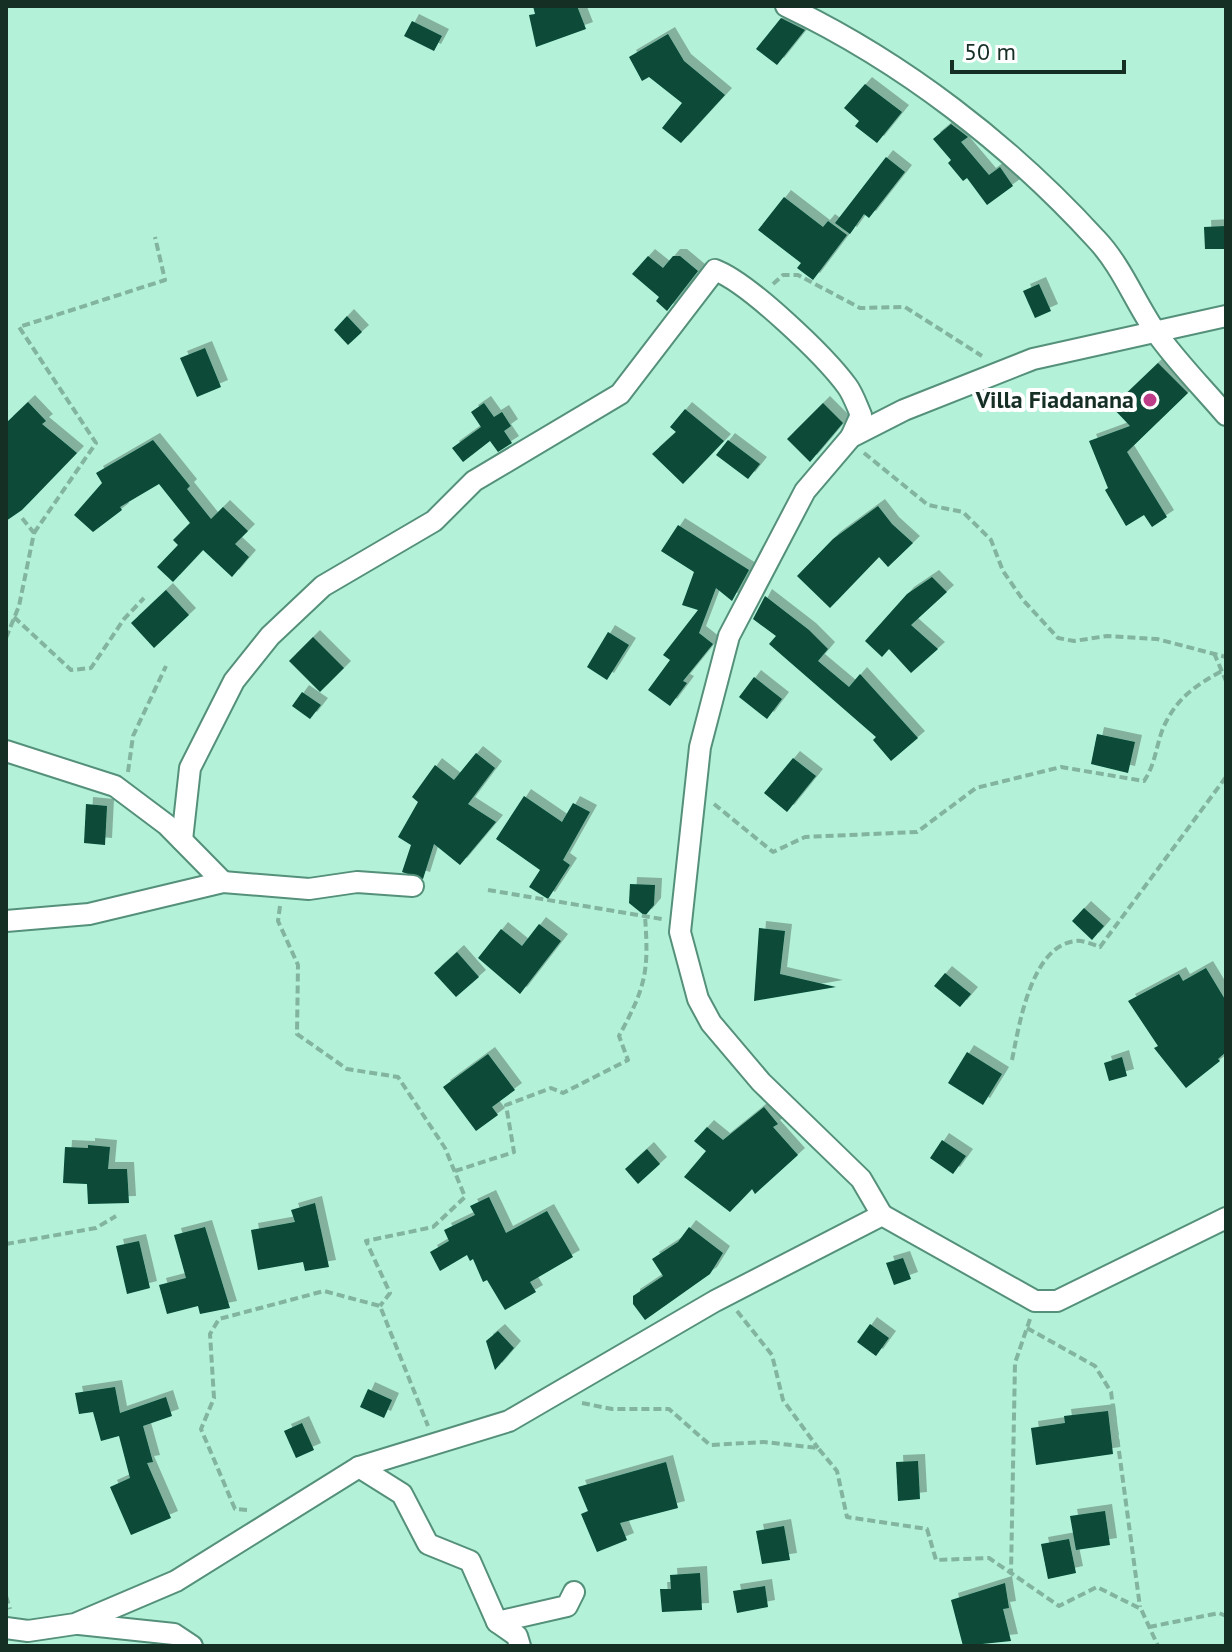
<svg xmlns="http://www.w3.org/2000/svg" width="1232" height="1652" font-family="'PT Sans',sans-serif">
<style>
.building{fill:#074b38;filter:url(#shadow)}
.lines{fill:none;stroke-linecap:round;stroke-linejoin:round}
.minor-casing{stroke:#55907a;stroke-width:24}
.path{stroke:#82b4a0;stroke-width:4;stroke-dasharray:8 4;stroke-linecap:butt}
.minor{stroke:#fff;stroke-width:20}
.poi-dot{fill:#bd3d89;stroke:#fff;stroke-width:3}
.labels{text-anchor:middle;stroke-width:8;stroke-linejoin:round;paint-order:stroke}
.poi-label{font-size:24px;font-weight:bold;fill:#162f25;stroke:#fff;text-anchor:end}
</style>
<defs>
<filter id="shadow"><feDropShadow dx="7" dy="-7" stdDeviation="0" flood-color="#0004"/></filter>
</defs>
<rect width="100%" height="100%" fill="#b3f1d8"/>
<g class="building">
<path d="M533,6H577L586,29L536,47L529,15L535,14Z"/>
<path d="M781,18L805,30L777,65L756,49Z"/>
<path d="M412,21L442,36L434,51L404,36Z"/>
<path d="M668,34L684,61L725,95L681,143L662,128L682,103L649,77L642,81L629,57Z"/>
<path d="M865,84L902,112L877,143L855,126L859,121L844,108Z"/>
<path d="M951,124L968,137L961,142L989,175L1000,167L1013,186L987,205L967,178L963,181L948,163L951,160L933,139Z"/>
<path d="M886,157L905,172L869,218L864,214L850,234L835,223Z"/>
<path d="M784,197L823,227L828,221L847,235L813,280L797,268L801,263L758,230Z"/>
<path d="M1226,226V249H1205L1204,227Z"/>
<path d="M648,256L663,268L673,256H680L698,271L667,311L656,301L659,297L632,274Z"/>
<path d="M1039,284L1051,311L1035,318L1023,291Z"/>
<path d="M347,316L362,332L348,345L334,330Z"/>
<path d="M205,348L221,387L197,397L180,358Z"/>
<path d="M1158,363L1188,393L1127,452L1167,517L1152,527L1144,515L1126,526L1105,490L1108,488L1089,441L1130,426L1112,407Z"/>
<path d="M28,402L46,421L42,424L77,453L22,510L6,521V423Z"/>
<path d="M484,403L494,417L502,412L511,426L504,431L512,443L498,452L490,441L463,462L452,448L481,427L471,412Z"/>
<path d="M823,403L843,423L810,462L787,439Z"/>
<path d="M685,409L724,441L683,484L652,454L676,432L670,427Z"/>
<path d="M153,440L190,486L187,489L211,519L223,507L248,531L235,544L249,557L232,577L203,550L173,582L157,567L178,545L173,540L190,523L159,484L120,507L122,510L93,532L74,515L102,483L96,473Z"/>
<path d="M728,440L760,464L748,479L716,455Z"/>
<path d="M878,506L892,524L913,543L888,567L879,557L830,608L797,576L833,539Z"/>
<path d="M678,525L749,570L732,601L716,588L699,633L713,644L683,681L687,683L670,706L648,690L670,660L663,655L698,610L682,605L694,572L661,551Z"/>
<path d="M932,577L947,592L911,625L938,649L911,673L889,649L882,657L865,641L907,594Z"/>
<path d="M166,590L189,615L154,648L131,623Z"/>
<path d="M765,596L809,630L828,649L818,661L849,687L860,674L918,738L891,761L873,740L876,737L769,644L776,636L753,619Z"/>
<path d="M608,632L629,645L607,680L587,667Z"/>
<path d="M313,637L344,668L320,692L289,661Z"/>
<path d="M754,677L782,699L767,719L739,697Z"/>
<path d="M302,692L321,705L310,719L292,706Z"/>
<path d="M1097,734L1135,742L1128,773L1091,764Z"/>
<path d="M476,753L495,768L468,804L496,822L460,865L434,844L423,879L402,872L411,845L398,837L418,802L412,797L435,765L454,780Z"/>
<path d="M793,758L816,776L787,812L764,793Z"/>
<path d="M524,796L562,822L573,803L590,812L563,860L570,865L548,899L529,887L540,870L496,839Z"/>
<path d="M86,804L107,806L105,845L84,843Z"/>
<path d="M630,884L655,885L654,905L645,916L629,903Z"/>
<path d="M1084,908L1104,926L1092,940L1072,921Z"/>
<path d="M539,924L561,941L520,994L478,958L501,929L522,946Z"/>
<path d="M759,928L785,931L780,974L836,987L754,1001Z"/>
<path d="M457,952L479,977L456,997L434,973Z"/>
<path d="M1206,968L1226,1001V1052L1218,1059L1220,1061L1186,1088L1154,1048L1158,1046L1128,1001L1179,974L1183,981Z"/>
<path d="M945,973L971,994L960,1007L934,986Z"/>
<path d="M967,1052L1002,1074L983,1105L948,1083Z"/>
<path d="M488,1054L515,1090L492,1107L498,1115L476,1131L443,1087Z"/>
<path d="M1122,1057L1127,1076L1109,1081L1104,1063Z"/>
<path d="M764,1107L778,1124L773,1127L798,1155L755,1194L752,1189L730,1212L684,1177L706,1151L694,1141L707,1127L723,1140Z"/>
<path d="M942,1140L966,1156L953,1174L930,1158Z"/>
<path d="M88,1145L110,1147L108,1169H127L129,1203L88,1204L87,1184L63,1183L65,1147L88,1148Z"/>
<path d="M647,1149L660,1164L638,1184L625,1169Z"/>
<path d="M489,1197L506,1233L547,1211L573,1257L530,1282L536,1292L505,1310L487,1280L483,1282L473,1259L470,1261L467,1255L440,1271L430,1252L449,1241L444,1230L475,1215L470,1206Z"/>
<path d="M315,1203L329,1267L305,1271L303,1262L258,1270L251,1230L295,1222L291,1210Z"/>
<path d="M205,1227L230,1308L200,1314L198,1306L167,1314L159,1285L186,1278L174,1235Z"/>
<path d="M689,1227L723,1253L710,1274L645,1320L633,1304V1296L663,1276L652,1259L678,1242Z"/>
<path d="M139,1241L150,1288L127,1294L116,1246Z"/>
<path d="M903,1258L911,1279L894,1285L886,1263Z"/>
<path d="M870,1324L889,1338L876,1356L857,1342Z"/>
<path d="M498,1331L514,1348L495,1370L486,1341Z"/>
<path d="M115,1387L120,1413L166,1397L172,1416L143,1426L153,1462L147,1463L171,1518L131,1535L110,1487L130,1478L119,1436L101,1441L93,1412L79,1414L75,1393Z"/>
<path d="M368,1389L392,1400L384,1418L360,1407Z"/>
<path d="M1108,1411L1113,1454L1036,1465L1031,1428L1065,1423L1064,1416Z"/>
<path d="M302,1423L314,1450L296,1458L284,1431Z"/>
<path d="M918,1461L920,1499L898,1501L896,1462Z"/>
<path d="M666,1462L678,1508L620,1523L627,1540L597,1552L581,1514L588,1511L578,1487Z"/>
<path d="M1105,1511L1110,1545L1076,1550L1070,1516Z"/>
<path d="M784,1526L790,1560L762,1564L756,1531Z"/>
<path d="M1069,1539L1076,1573L1048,1579L1041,1544Z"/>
<path d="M700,1573L702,1610L662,1612L660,1589H671L670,1575Z"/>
<path d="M1005,1583L1009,1608L1003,1609L1011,1641L963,1646L951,1600Z"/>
<path d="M765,1586L768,1607L737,1613L733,1591Z"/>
</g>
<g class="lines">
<defs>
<g id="minor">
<path d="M786,6C903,62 1009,144 1096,239C1121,265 1135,302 1155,331C1176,361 1203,388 1226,415"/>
<path d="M6,751L115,786L167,825L223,882"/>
<path d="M182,840L190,768L234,681L270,636L323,586L434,521L474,481L620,394L715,270C749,283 825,356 847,386C853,394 857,406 861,415L851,437"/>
<path d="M6,921L89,914L223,882L309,889L357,882L413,886"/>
<path d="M882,1215L861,1179L761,1082L711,1023L698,999L680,932L700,747L729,636L805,491L851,437L904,410L1033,359L1226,316"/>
<path d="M359,1467L402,1494L428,1544L470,1561L497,1622L567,1606L574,1592"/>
<path d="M497,1622L517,1636L520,1646"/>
<path d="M79,1624L174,1634L192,1646"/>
<path d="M6,1628L28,1631L75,1624L176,1581L359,1467L509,1421L715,1301L882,1215L1035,1301H1057L1226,1218"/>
</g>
</defs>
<use href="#minor" class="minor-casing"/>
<g class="path">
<path d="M773,284L783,275H798L860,308L905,307L982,356"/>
<path d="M864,453L928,505L963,512L991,540L1003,571L1023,600L1058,638L1074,641L1107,636L1157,639L1226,657"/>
<path d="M34,533L96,443L19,327L165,280L155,237"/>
<path d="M14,617L71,670L91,668L124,619L144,598"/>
<path d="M6,638L19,606L34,533L22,518"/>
<path d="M1214,653L1226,681"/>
<path d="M128,772L133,736L166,666"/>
<path d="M714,804L773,852L805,837L917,832L976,788L1061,767L1144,781C1157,762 1156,741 1166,722C1179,696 1198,684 1222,671"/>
<path d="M488,890L662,919"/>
<path d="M280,906L278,921L298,965L297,1034L347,1069L398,1077L445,1148L465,1197L433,1227L366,1241L390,1293L380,1306"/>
<path d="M1012,1060C1019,1026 1031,945 1076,941C1083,940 1094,945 1100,947L1226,777"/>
<path d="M455,1171L514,1152L506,1105L551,1088L563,1093L628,1060L619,1036C646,986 649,972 645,916"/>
<path d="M6,1244L96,1228L116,1216"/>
<path d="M737,1311L772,1355L783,1400L818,1448"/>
<path d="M1030,1319L1015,1363L1011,1573L1059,1606L1097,1587L1141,1609L1158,1646"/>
<path d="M1027,1328L1095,1366L1111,1392L1140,1607"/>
<path d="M582,1403L612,1409H669L710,1445L764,1442L818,1448L837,1471L847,1517L927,1529L936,1560L989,1558L1011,1573"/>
<path d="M247,1510L235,1509L201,1429L214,1398L210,1334L219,1319L324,1291L380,1306L428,1426"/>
<path d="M6,1596L10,1609"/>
<path d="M1149,1627L1219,1613L1226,1616"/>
</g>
<use href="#minor" class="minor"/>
</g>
<circle class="poi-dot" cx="1150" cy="400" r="8"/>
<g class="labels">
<g class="poi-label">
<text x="1134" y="408">Villa Fiadanana</text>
</g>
</g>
<rect width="1232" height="1652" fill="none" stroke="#162f25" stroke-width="16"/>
<path d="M952 60v12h172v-12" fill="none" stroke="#162f25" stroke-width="4"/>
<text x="964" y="60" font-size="24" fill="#162f25" stroke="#ffffff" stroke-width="6" paint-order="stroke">50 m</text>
</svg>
